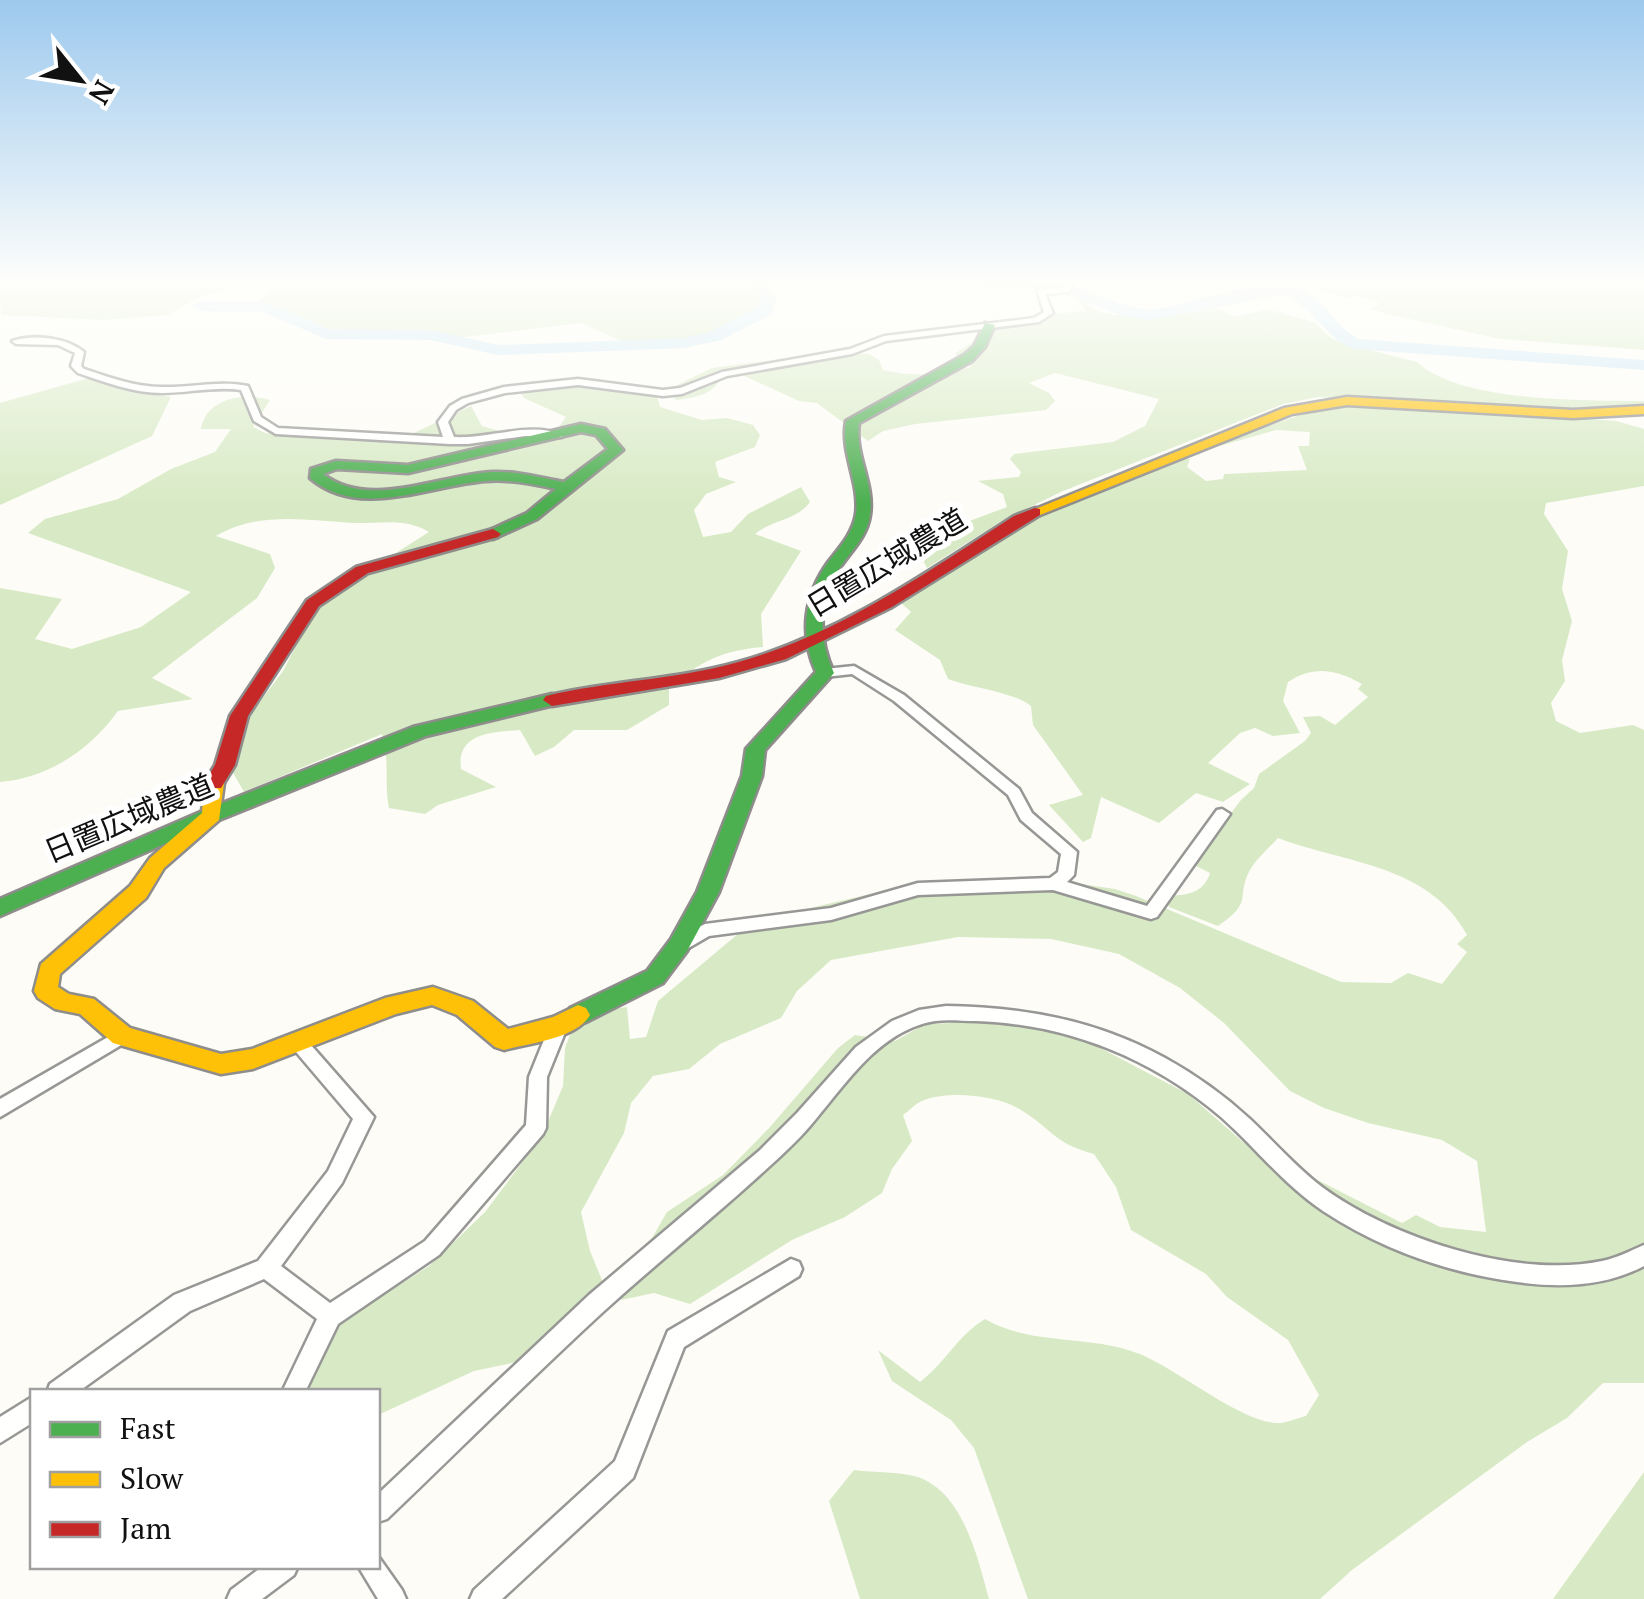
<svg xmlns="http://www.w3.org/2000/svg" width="1644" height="1599" font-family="'PT Serif','Noto Sans JP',serif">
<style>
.forest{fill:#d8eac5}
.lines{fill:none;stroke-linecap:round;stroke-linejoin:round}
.river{fill:#cde8f7;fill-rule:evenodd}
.street-casing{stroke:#979795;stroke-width:5}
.fast-casing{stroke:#8e8d8b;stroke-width:5}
.slow-casing{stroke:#8e8d8b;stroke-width:5}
.jam-casing{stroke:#8e8d8b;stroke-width:5}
.street{fill:#fffffe;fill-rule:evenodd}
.fast{fill:#4caf50;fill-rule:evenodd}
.slow{fill:#ffc107;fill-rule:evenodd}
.jam{fill:#c62828;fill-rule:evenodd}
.labels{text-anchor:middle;stroke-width:10;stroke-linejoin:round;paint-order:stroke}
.street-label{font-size:30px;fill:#111;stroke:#fff}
</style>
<rect width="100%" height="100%" fill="#fdfcf7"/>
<g class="forest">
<path d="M0,280H260L202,296L167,315L104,320L1,315Z"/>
<path d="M281,280H753L764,301L759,311L715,333L645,345L626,343L581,323L456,338L424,331L352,333L325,330L259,302Z"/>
<path d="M1292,280H1427L1465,289L1468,280H1644V350L1500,339L1387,314L1371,309L1381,303L1356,296L1348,299Z"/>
<path d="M1067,292L1100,312L1116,315L1195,305L1216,308L1236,317L1266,309L1314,322L1331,338L1346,344L1417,362C1461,403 1585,400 1644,401V406L1570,410L1318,397L1283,404L1063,491L1005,519L927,568L918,550L951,528L1007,507L1003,494L978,481L1019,477L1021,472L1010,459L1014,454L1113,442L1145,426L1159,399L1055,373L1029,383L1049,393L1055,401L1046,410L915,424L883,431L868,441L817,403L799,401L740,374L723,376C712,395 698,397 676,400L669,389L712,368L829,353L869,354L879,360L883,370C913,377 943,376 971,367L956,358V353L976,340L984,328C1020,324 1050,312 1086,311L1076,298L1062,293Z"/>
<path d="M103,374L132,391L171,397L152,436L0,505V403Z"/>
<path d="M575,377L655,389L660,407L702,420L727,418L753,425L760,435L755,447L715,462L719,477L736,482L706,494L694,510L703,537L731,532L748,514L801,487L810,502C796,521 773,519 755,534L801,551L761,614L763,647C719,651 704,661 669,686V705L627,730H574L554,747L535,756L520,730C492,732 456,733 461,769L496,787L438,805L425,814L389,808C384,783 390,758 382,734L244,792L227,762L226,734L259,703L283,671L314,611L336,591L429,532C404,517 381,524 353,523C306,520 257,511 216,536L270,554L275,568L257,598L152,678L193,699L118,711C90,750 48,778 0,782V588L62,599L35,639L72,649L141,627L191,592L28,533L45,519L118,499L171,469L215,452L231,429H201C206,398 245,392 270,400L253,427L265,433L401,439L471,406L482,426L514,435L558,428L566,417L524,398L518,388Z"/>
<path d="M1387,404L1616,421L1644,429V486L1546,503L1544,514L1568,551L1562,589L1572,621L1562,660L1565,681L1551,703L1556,721L1580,733L1633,725L1644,730V1383H1603L1567,1418L1527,1442L1352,1570L1320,1599H1028L974,1448L951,1420L892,1381L878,1350L920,1382C945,1363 958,1335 985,1319C1031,1346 1090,1334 1140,1354C1178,1370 1240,1421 1276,1423C1285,1424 1297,1418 1306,1416L1319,1395L1288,1340L1227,1297L1206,1274L1131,1230L1116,1187L1094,1154C1051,1142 1054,1130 1021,1110C998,1095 948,1090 922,1101C916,1103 909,1111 903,1115L912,1141L892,1169L882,1193L845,1217L792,1240L690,1304L654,1293L621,1300L625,1264L652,1238L667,1212L723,1175L770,1127L838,1048L855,1035L895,1041L925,1024L976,1022L1023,1025L1087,1041L1188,1094L1243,1142L1402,1223L1416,1215L1440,1227L1486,1232L1477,1161L1442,1140L1368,1123L1324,1108L1290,1091L1224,1023L1180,988L1119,954L1051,939L958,937L831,960L797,991L781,1018L720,1044L689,1069L653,1076L631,1103L624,1133L581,1212L590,1251L604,1285L526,1360L474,1371L378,1415V1392H300L335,1328L358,1305L390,1291L429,1266L485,1212L542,1136L563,1086L565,1048L571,1032L590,1012L627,1007L630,1039L646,1037L658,1001L745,928L785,914L913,884L974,879L1033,877L1115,889L1136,896L1341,982L1391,983L1408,973L1442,984L1467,952L1457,944L1467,935C1429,864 1343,863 1278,838C1269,848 1257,858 1250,870C1235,898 1255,901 1218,926L1169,907L1167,896C1187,895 1203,894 1210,873L1192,864L1241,800L1254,788L1259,774L1305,741L1311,733L1303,717L1320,716L1335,725L1368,697L1358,689L1362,684C1336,669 1313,665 1288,682L1283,701L1300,733L1273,736L1255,728L1240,733L1208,763L1250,784L1223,802L1196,793L1159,823L1101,797L1091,838L1083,842L1049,805L1083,795L1033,725L1031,706C1014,692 972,688 948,679L940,660L895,630L911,612L901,603L1037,517L1180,458L1190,459L1187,467L1206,481L1223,479L1224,474L1307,470L1298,446H1309L1310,432L1276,430L1184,456L1317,409Z"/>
<path d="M854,1470C874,1473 905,1471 923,1479C965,1498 978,1560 989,1599H860L829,1501Z"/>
<path d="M1644,1472V1599H1553Z"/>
</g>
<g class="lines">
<g class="river">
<path d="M760,280H776L770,287L776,299L772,314L721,340L685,348L498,355L431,340L326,339L263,312L200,311L192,306L200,301L266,302L329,329L431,330L498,345L685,338L709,332L758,307L760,299L754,287Z"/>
<path d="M848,280C911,279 983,274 1045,280C1082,284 1113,307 1150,310C1193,306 1266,271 1306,292C1327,303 1336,328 1359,339L1644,360V370L1355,349C1322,339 1313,300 1278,295L1150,320L1120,315L1068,295L1037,288L882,286L856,285Z"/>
</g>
<defs>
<g id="street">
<path d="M1067,280H1075L1069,292L1045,294L1053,313L1039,322L886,341L852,354L727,376L682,394L663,396L578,385L505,393L468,403L456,410L448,422L454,437C489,439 530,421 563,435L562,437L525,436L468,444H450L276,434L254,421L241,390C215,386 189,393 162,393C133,393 105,382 78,373L71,366L75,353L58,345L16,344L12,341C33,334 66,337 84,352L81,366L84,369C109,377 135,387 161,387C191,388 219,380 248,386L261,417L278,428L443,437L438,422L450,406L462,399L504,387L578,379L663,390L680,388L722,372L850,349L884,336L1034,318L1044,312L1037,290L1063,288Z"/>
<path d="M854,666L904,695L1019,789L1032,813L1077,852L1074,875L1067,882L1147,906L1217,810L1222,809L1230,814L1157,917L1151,919L1053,890L918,895L831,920L709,936L685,950L679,951L673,950L670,945L673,940L705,924L831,908L918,883L1050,878L1058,872L1061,854L1021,820L1008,795L894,701L852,674L825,677L818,673L825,669Z"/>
<path d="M946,1006C1024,1007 1096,1020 1165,1058C1196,1075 1225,1096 1251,1120C1274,1142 1296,1167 1322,1187C1391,1238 1516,1279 1602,1261C1617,1258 1630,1251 1644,1245V1266C1604,1287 1560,1288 1517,1282C1448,1273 1381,1249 1323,1211C1284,1185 1256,1148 1221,1117C1152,1058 1067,1024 976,1021C958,1021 939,1018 922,1024C873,1039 842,1089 810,1126C798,1140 785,1152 772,1164C717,1215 659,1261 604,1311C530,1379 459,1450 387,1519L378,1522V1494L589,1295L759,1151L797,1113L856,1047L892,1021L919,1010Z"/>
<path d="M559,1018L565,1020L568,1025L547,1077L546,1128L543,1134L439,1255L338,1324L305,1392H282L317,1319L264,1279L190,1311L78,1392H47L50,1384L174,1295L258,1261L328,1171L353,1119L291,1046L288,1041L291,1036L297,1034L303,1036L374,1117L342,1183L281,1266L330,1303L425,1241L526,1125L529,1077L550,1025L553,1020Z"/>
<path d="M122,1029L128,1031L131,1036L128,1041L0,1117V1099Z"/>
<path d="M791,1259L799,1262L802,1269L799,1276L684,1347L633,1478L502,1599H470L474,1590L615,1461L668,1331Z"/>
<path d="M32,1397V1423L0,1443V1417Z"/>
<path d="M378,1556L402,1590L406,1599H378L358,1566H378Z"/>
<path d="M263,1566H298L294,1575L262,1599H227L231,1590Z"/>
</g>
<g id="fast">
<path d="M985,323L995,325L985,347L972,361L859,423C854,455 875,483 870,515C867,537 851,551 839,569C818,601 818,639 834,673L765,750L762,776L719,892L687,951L663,983L586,1022L578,1025L570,1022L566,1015L570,1008L647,971L671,939L697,892L742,776L746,749L816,672C799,634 804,595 829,561C840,547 853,533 856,514C860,482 840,453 846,421L964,355L974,346Z"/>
<path d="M581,424L605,429L623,450L537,519L493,539L485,534L488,531L527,513L556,489C533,484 509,479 486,481C430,485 359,520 310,478L311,469L336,461L408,465ZM581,432L596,435L608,449L564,482C541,478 517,471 493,472C440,474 370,511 323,474L337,469L408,473Z"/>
<path d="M552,694L558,696L561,700L558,704L426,736L219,820L0,916V899L205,810L413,727Z"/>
</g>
<g id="slow">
<path d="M1347,397L1573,410L1644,406V414L1573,418L1347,405L1292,414L1040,515H1030L1028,512L1284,408Z"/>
<path d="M214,777L224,783L219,820L164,868L146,898L60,974L58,987L69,994L94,999L130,1028L221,1054L252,1049L385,998L433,987L473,1001L508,1029L553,1017L578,1005L586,1008L590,1015C576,1039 529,1043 504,1050L495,1047L457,1015L432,1005L396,1014L253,1069L221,1074L113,1043L80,1014L55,1009L38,998L34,991L41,964L130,886L150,858L202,813L204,783Z"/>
</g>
<g id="jam">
<path d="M1035,508L1040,509V515L892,607L786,659L719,678L552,706L543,700L546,696C608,681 673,680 735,663C838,635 926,573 1014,516Z"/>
<path d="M493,529L501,534L498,537L368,573L319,606L248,716L235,765L221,788H207L204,783L215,765L230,716L307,600L356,567Z"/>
</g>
</defs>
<use href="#street" class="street-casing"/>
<use href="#fast" class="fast-casing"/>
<use href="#slow" class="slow-casing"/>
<use href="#jam" class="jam-casing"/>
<use href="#street" class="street"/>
<use href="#fast" class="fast"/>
<use href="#slow" class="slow"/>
<use href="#jam" class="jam"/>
</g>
<linearGradient id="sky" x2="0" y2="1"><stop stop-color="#9dc9ee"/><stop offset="0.56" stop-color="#fefefb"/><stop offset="1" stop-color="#fefefb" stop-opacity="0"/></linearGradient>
<rect width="1644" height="504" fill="url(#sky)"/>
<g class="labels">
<g class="street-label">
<text transform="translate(887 563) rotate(-31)" y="10">日置広域農道</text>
<text transform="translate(129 819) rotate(-23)" y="10">日置広域農道</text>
</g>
</g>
<rect x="30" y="1389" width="350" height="180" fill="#ffffff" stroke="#a0a0a0" stroke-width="2.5"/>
<rect x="50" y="1422" width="50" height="15" fill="#4caf50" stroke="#a0a0a0" stroke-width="2.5"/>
<text x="120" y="1439" font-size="30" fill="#111111">Fast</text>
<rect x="50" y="1472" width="50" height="15" fill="#ffc107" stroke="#a0a0a0" stroke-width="2.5"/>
<text x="120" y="1489" font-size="30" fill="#111111">Slow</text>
<rect x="50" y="1522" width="50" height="15" fill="#c62828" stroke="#a0a0a0" stroke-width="2.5"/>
<text x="120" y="1539" font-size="30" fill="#111111">Jam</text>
<g transform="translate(80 80) rotate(120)" stroke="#ffffff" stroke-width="8" paint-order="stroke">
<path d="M0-8L18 38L0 25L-18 38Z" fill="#111111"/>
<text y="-15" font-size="28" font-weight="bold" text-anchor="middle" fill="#111111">N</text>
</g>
</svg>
